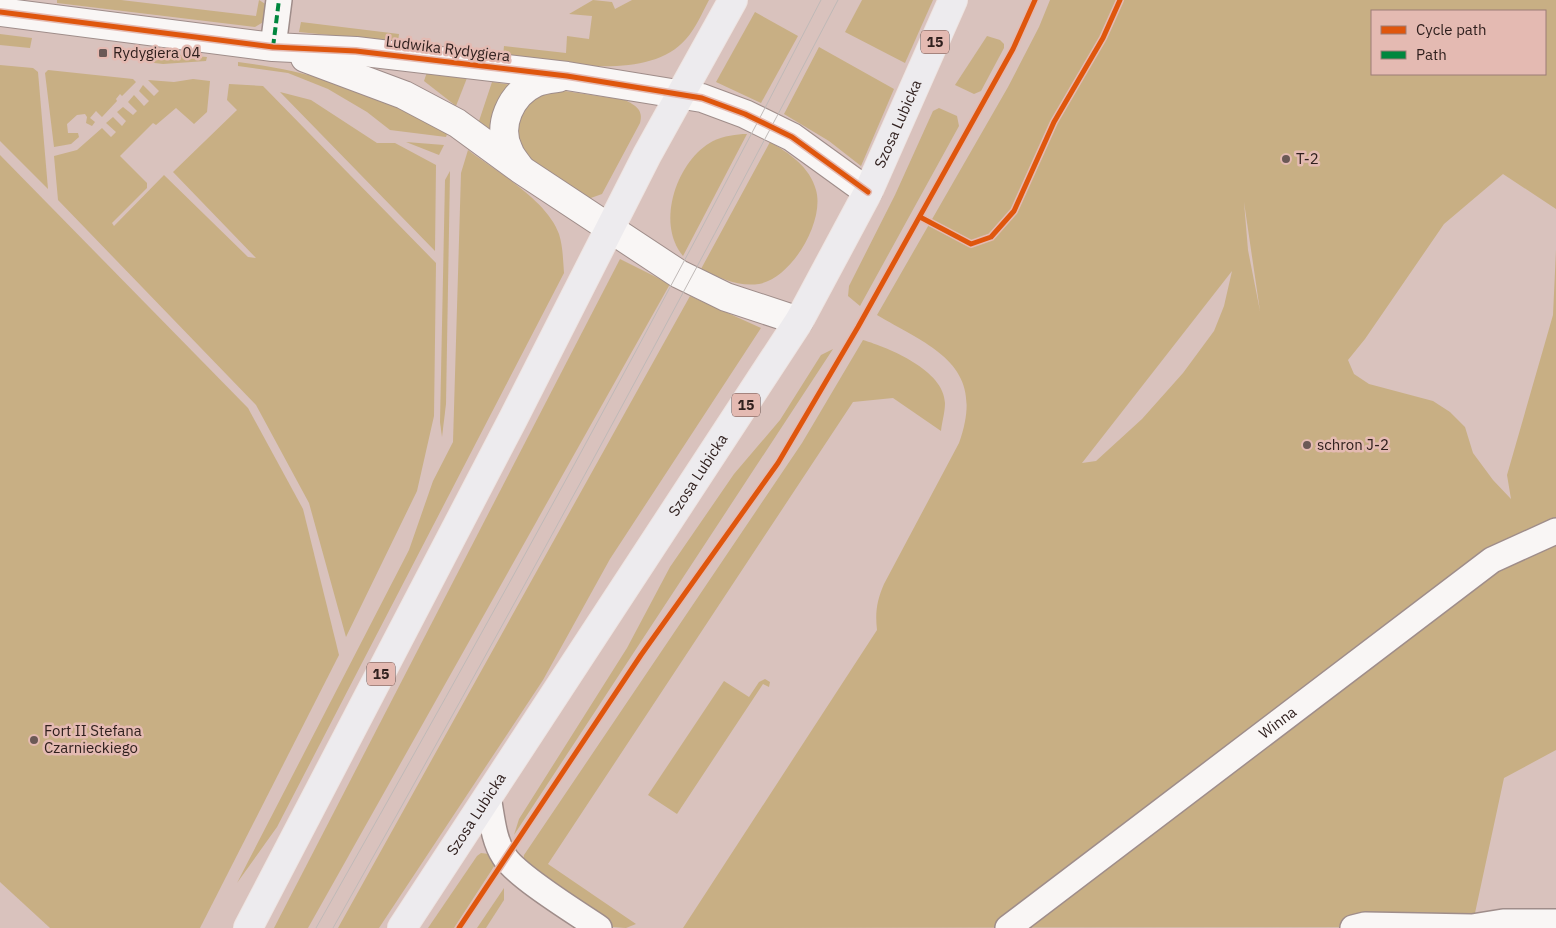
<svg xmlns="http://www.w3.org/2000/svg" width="1556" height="928" font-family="'IBM Plex Sans',sans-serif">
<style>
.green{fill:#c8af84;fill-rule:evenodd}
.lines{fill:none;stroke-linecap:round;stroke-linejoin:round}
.street-casing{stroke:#9f8d8a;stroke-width:28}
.secondary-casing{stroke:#9f8d8a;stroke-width:30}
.primary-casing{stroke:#eee4e1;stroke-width:30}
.street{stroke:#f9f6f5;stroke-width:25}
.secondary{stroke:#f9f6f5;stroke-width:28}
.primary{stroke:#edebee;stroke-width:28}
.tram{stroke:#bfb9b7;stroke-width:1}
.quiet{stroke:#00873e;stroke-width:4;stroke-dasharray:8 4;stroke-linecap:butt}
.cycleway-casing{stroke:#e4bab2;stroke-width:8}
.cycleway{stroke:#df560d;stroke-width:5}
.poi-dot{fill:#6b5956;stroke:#e4bab2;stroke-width:2}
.labels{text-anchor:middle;stroke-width:5;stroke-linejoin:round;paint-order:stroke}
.shield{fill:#e4bab2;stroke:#664e4a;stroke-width:1}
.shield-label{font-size:14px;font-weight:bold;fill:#30201e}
.street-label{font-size:15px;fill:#30201e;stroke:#e4bab2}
.poi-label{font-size:15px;fill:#30201e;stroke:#e4bab2;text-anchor:start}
</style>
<rect width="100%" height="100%" fill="#d9c2bd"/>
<g class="green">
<path d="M57,0H121L256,16L259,0L267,5L265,21L255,27L57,3Z"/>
<path d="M593,0L612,2L615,9L632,0H709C702,13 696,28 686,39C647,84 554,61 503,56L504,46L566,53L567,36L589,39L592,16L569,14Z"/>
<path d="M862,0H933L905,63L845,32Z"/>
<path d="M1050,0H1556V209L1503,174L1444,224L1365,339L1348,360L1354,374L1369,384L1433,401L1450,412L1465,427L1473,453L1493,480L1511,499L1507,475L1553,315L1556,250V750L1504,778L1472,927L683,928L877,630C875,612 877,600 884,584L959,443C987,365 933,348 877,315L1008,87L1039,27ZM1372,11H1545V74H1372ZM1244,202L1260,311L1248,250ZM1232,271L1224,306L1214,331L1183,373L1142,419L1096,461L1082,463Z"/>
<path d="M755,12L798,36L761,103L716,82Z"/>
<path d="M301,22L399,34L398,42L299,32Z"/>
<path d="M0,34L32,38L30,48L0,45Z"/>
<path d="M987,36L1000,40L1004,44V48L981,91L974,94L955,85Z"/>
<path d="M819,47L894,89L861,166L829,141L784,114Z"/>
<path d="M147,52L207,57L206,61L163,64L146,62Z"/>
<path d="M238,62C298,70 348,83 404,108C419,114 433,125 447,134L446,137L390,130L367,112L328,89L288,73L238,66Z"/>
<path d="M0,65L33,68L38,72L48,189L0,141Z"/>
<path d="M48,70L133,79L136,82L122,96L120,94L116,99L117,101L102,117L96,111L90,118L95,122L92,126L86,123L87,117L85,114L77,115L67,124L68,133H78L79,137L71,144L54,147L45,73Z"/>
<path d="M427,72L467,78L456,106L424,81Z"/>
<path d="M193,79L210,81L207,112L194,124L176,108L156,125L153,123L120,156L147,183V188L112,223L114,226L164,175L248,257L256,258L173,172L237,110L227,100L229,84L263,86L436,263L434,416L417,491L346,637L309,503L256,405L58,200L54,156L77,150L102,128L111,137L116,132L106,123L113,117L122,126L126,121L117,112L123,107L133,115L137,111L128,102L134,95L144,106L149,101L139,91L143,85L154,96L159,91L148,80L174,82Z"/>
<path d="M492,82L511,85L491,130L479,121Z"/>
<path d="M551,89L625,100C635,105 644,110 640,123L602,194L588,199L523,155C513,140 515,113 529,100C534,95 545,92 551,89Z"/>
<path d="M280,92L311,100L377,143H395L436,165L435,251Z"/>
<path d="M939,108L957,116L959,126L860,306L848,296L849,286L895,195L933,111Z"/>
<path d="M747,134L683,256C655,223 677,160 713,141C724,136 736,134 747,134Z"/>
<path d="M406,142L444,145L439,155Z"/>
<path d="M770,142C789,153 810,167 816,190C825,221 792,278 759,284C738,287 720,278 701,269Z"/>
<path d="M468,150C497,172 547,200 559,234C563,247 563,260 564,273L277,827L237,883L409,550L433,481L453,442L461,173Z"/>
<path d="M0,155L248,408L303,509L339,655L200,928H50L0,882Z"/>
<path d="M450,171L446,404L442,437L440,422L445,180Z"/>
<path d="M620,259L670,284L308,928H274Z"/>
<path d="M690,296L761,328L610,559L543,680L379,928H338Z"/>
<path d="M863,340C889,348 944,370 945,403C945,412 942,422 941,431L893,398L853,402L548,864L636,924L626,928L613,927L531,870L523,861L524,855L802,443Z"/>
<path d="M833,349L514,835L519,819L627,648L670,567L734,474L780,420L821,355Z"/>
<path d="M765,679L770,682L769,687L763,684L677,814L648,795L724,681L749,697L759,682Z"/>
<path d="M481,853L489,854L495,865L454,928H428L477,856Z"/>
<path d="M504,888V900L486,928H477Z"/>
</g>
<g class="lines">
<defs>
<g id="street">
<path d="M273,47L279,0"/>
<path d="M488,797C492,817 493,839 504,856C516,876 577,913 599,928"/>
<path id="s1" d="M1008,928L1492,560L1556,531"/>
<path d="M1353,928L1365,925L1472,927L1503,922H1556"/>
</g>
<g id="secondary">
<path d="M0,12L273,47L356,51L567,76L702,98L745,114L792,137L868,192"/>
<path d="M305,58L404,95L457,123L520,169L679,274L726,297L799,321"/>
<path d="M520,168C516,162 511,157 509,151C496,126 511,94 535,83C541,80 551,79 558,78"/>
</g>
<g id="primary">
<path d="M248,928L513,419L647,155L733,0"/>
<path id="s2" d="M402,928L799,321L868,192L953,0"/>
</g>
</defs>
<use href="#street" class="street-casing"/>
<use href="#secondary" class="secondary-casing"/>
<use href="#primary" class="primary-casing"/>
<use href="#street" class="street"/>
<use href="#secondary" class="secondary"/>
<use href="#primary" class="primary"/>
<g class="tram">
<path d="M316,928C490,621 660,313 821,0"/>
<path d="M333,928C507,621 675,312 838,0"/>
</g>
<path class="quiet" d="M273,47L279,0"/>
<defs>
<g id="cycleway">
<path d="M0,12L273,47L356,51L567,76L702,98L745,114L792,137L868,192"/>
<path d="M920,217L971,244L991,237L1014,211L1054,122L1103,38L1120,0"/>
<path d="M459,928L641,655L778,463L858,327L1013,49L1035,0"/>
</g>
</defs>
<use href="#cycleway" class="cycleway-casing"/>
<use href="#cycleway" class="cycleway"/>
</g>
<g class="poi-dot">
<rect x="98" y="48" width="10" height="10" rx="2.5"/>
<circle cx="1286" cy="159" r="5"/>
<circle cx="1307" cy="445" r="5"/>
<circle cx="34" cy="740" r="5"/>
</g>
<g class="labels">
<g class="shield">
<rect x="921" y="30.5" width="28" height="23" rx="4"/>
<rect x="732" y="393.5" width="28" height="23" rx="4"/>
<rect x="367" y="662.5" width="28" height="23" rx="4"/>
</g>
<g class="shield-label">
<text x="935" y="47">15</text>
<text x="746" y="410">15</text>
<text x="381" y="679">15</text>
</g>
<g class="street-label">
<text transform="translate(448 49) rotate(7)" y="5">Ludwika Rydygiera</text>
<text dy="5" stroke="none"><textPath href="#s2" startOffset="946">Szosa Lubicka</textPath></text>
<text dy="5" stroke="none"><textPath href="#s2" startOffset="541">Szosa Lubicka</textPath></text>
<text dy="5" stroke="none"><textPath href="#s1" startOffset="339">Winna</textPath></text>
<text dy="5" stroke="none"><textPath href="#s2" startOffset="136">Szosa Lubicka</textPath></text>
</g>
<g class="poi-label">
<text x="113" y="58">Rydygiera 04</text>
<text x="1296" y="164">T-2</text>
<text x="1317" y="450">schron J-2</text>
<text x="44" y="736">Fort II Stefana<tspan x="44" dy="17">Czarnieckiego</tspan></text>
</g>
</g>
<rect x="1371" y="10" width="175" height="65" fill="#e4bab2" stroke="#9c7c77"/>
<rect x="1381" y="26" width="25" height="8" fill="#df560d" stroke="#9c7c77"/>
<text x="1416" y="35" font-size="15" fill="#30201e">Cycle path</text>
<rect x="1381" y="51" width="25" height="8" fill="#00873e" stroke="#9c7c77"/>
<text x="1416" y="60" font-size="15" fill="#30201e">Path</text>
</svg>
